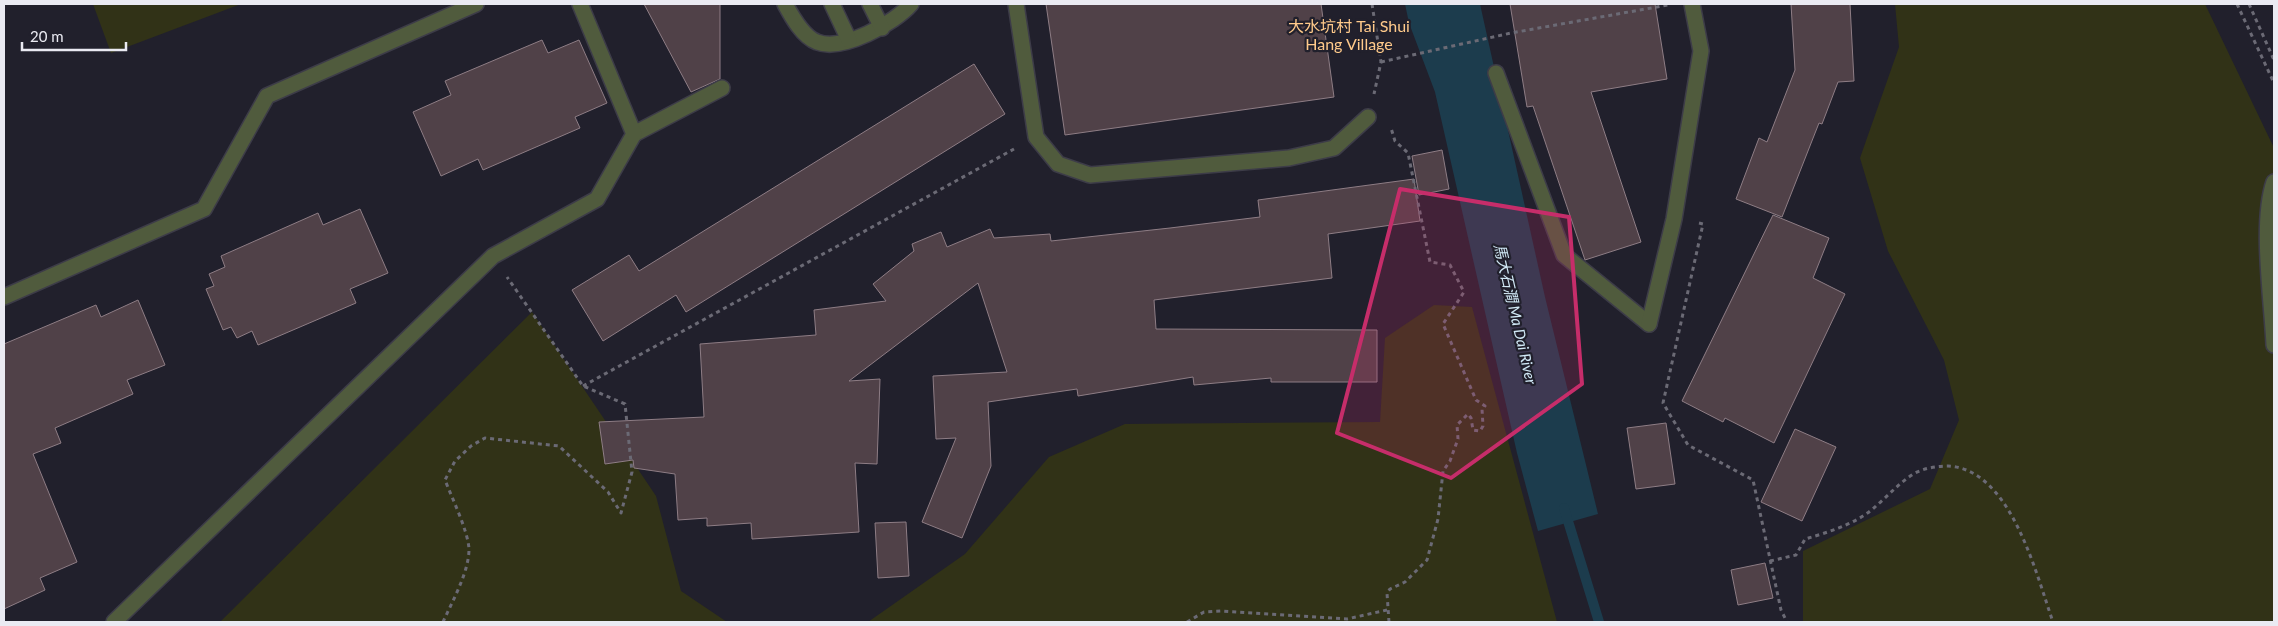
<svg xmlns="http://www.w3.org/2000/svg" width="2278" height="626" font-family="Lato,'Noto Sans TC',sans-serif">
<style>
.green{fill:#313217}
.water{fill:#1c3c4d}
.lines{fill:none;stroke-linecap:round;stroke-linejoin:round}
.stream{stroke:#1c3c4d;stroke-width:10}
.building{fill:#504148;stroke:#8e7d85}
.lane-casing{stroke:#3d3c48;stroke-width:18}
.street-casing{stroke:#3d3c48;stroke-width:18}
.path{stroke:#6b6a75;stroke-width:3;stroke-dasharray:4 4;stroke-linecap:butt}
.lane{stroke:#505b3d;stroke-width:15}
.street{stroke:#505b3d;stroke-width:15}
.marked{fill:#c62d6a;fill-opacity:0.2;stroke:#c62d6a;stroke-width:4;stroke-linejoin:round}
.labels{text-anchor:middle;stroke-width:4.5;stroke-linejoin:round;paint-order:stroke}
.water-label{font-size:15px;font-style:italic;fill:#d1e9f6;stroke:#21202c}
.quarter-label{font-size:16px;fill:#ffca8b;stroke:#21202c}
</style>
<rect width="100%" height="100%" fill="#21202c"/>
<g class="green">
<path d="M93,4H241L111,53Z"/>
<path d="M1895,4H2205L2274,148V622H1799L1803,621V551L1930,489L1959,420L1944,360L1888,251L1860,158L1899,47Z"/>
<path d="M1434,305L1472,307L1557,622H868L965,554L1049,457L1125,424L1380,422L1385,338Z"/>
<path d="M532,312L656,496L681,591L727,622H220Z"/>
</g>
<path class="water" d="M1405,4H1480L1545,297L1598,514L1538,531L1517,453L1435,92L1409,23Z"/>
<g class="lines">
<path class="stream" d="M1564,508L1599,622"/>
</g>
<g class="building">
<path d="M644,4H720V79L691,92Z"/>
<path d="M1046,4H1321L1334,97L1065,135Z"/>
<path d="M1510,4H1655L1667,79L1591,92L1641,242L1585,260L1533,106L1527,107Z"/>
<path d="M1791,4H1850L1854,81L1838,82L1822,124L1819,123L1782,217L1736,199L1759,138L1767,142L1795,70Z"/>
<path d="M542,40L548,53L579,40L607,103L575,117L580,128L483,170L478,159L441,176L413,112L451,95L445,81Z"/>
<path d="M974,64L1005,114L686,312L676,295L603,341L572,290L629,255L639,271Z"/>
<path d="M1442,150L1449,189L1419,195L1412,156Z"/>
<path d="M1414,179L1420,221L1328,234L1332,278L1154,300L1156,329L1377,330V382H1271V378L1194,385L1193,377L1078,396L1077,389L988,402L991,466L962,538L922,522L956,438L936,439L933,376L1007,372L978,283L849,381L880,379L877,464L855,463L859,532L752,539L751,523L707,526V518L678,520L675,474L634,468L633,460L605,464L599,422L704,417L700,344L816,335L814,310L886,301L873,284L914,251L912,244L941,232L947,247L990,229L994,238L1050,234L1051,241L1170,228L1260,217L1258,200Z"/>
<path d="M360,209L388,273L350,289L356,303L258,345L252,331L237,338L231,327L223,330L206,289L214,286L209,274L225,267L221,256L318,213L323,225Z"/>
<path d="M1773,215L1829,238L1813,278L1845,294L1774,443L1725,418L1723,422L1682,401Z"/>
<path d="M138,300L165,365L127,380L133,394L55,428L61,443L33,454L77,562L40,578L45,590L4,609V344L96,305L101,317Z"/>
<path d="M1666,423L1675,484L1636,489L1627,428Z"/>
<path d="M1795,429L1836,447L1802,521L1761,502Z"/>
<path d="M906,522L909,576L878,578L875,523Z"/>
<path d="M1765,563L1773,598L1738,605L1731,570Z"/>
</g>
<g class="lines">
<defs>
<g id="lane">
<path d="M785,4C792,17 803,37 817,42C842,52 895,23 911,4"/>
<path d="M832,4L849,40"/>
<path d="M870,4L882,28"/>
<path d="M1496,73L1564,255L1649,324"/>
<path d="M634,134L722,88"/>
<path d="M2274,182C2260,223 2272,300 2274,345"/>
<path d="M114,622L493,256L597,199L634,134L580,4"/>
</g>
<g id="street">
<path d="M1016,4L1036,137L1058,164L1090,175L1289,158L1334,148L1368,117"/>
<path d="M4,297L204,209L267,96L476,4"/>
<path d="M1649,324L1674,219L1701,51L1692,4"/>
</g>
</defs>
<use href="#lane" class="lane-casing"/>
<use href="#street" class="street-casing"/>
<g class="path">
<path d="M1372,4L1381,62L1374,94"/>
<path d="M2237,4L2274,83"/>
<path d="M2249,4L2274,60"/>
<path d="M1381,62L1511,33L1668,5"/>
<path d="M1699,223L1703,224L1663,403L1688,445L1753,480L1781,610L1787,622"/>
<path d="M583,386L1014,149"/>
<path d="M1770,561L1796,555L1805,539C1829,532 1859,523 1877,505C1890,494 1900,482 1915,473C1925,468 1937,466 1948,466C2011,469 2036,574 2053,622"/>
<path d="M443,622C452,602 469,572 469,549C468,531 452,498 445,480L455,461L471,446L485,438L559,446L608,492L621,513L632,472L625,404L583,386L507,277"/>
<path d="M1187,622L1204,612L1222,611L1347,619L1387,610"/>
<path d="M1389,622L1387,593L1390,589L1405,582L1427,560L1438,519L1443,471L1450,461L1458,439L1457,425L1468,414L1471,418L1473,430L1480,431L1483,426L1482,409L1485,406L1476,400L1443,324L1464,292L1450,265L1430,262L1408,153L1395,141L1391,128"/>
</g>
<use href="#lane" class="lane"/>
<use href="#street" class="street"/>
</g>
<path class="marked" d="M1400,189L1569,217L1582,384L1451,478L1337,433Z"/>
<g class="labels">
<g class="water-label">
<text transform="translate(1515 314) rotate(77)" y="5">馬大石澗 Ma Dai River</text>
</g>
<g class="quarter-label">
<text x="1349" y="32">大水坑村 Tai Shui<tspan x="1349" dy="18">Hang Village</tspan></text>
</g>
</g>
<rect width="2278" height="626" fill="none" stroke="#eaeaf2" stroke-width="10"/>
<path d="M22 42v8h104v-8" fill="none" stroke="#eaeaf2" stroke-width="2.5"/>
<text x="30" y="42" font-size="15" fill="#eaeaf2" stroke="#21202c" stroke-width="4" paint-order="stroke">20 m</text>
</svg>
